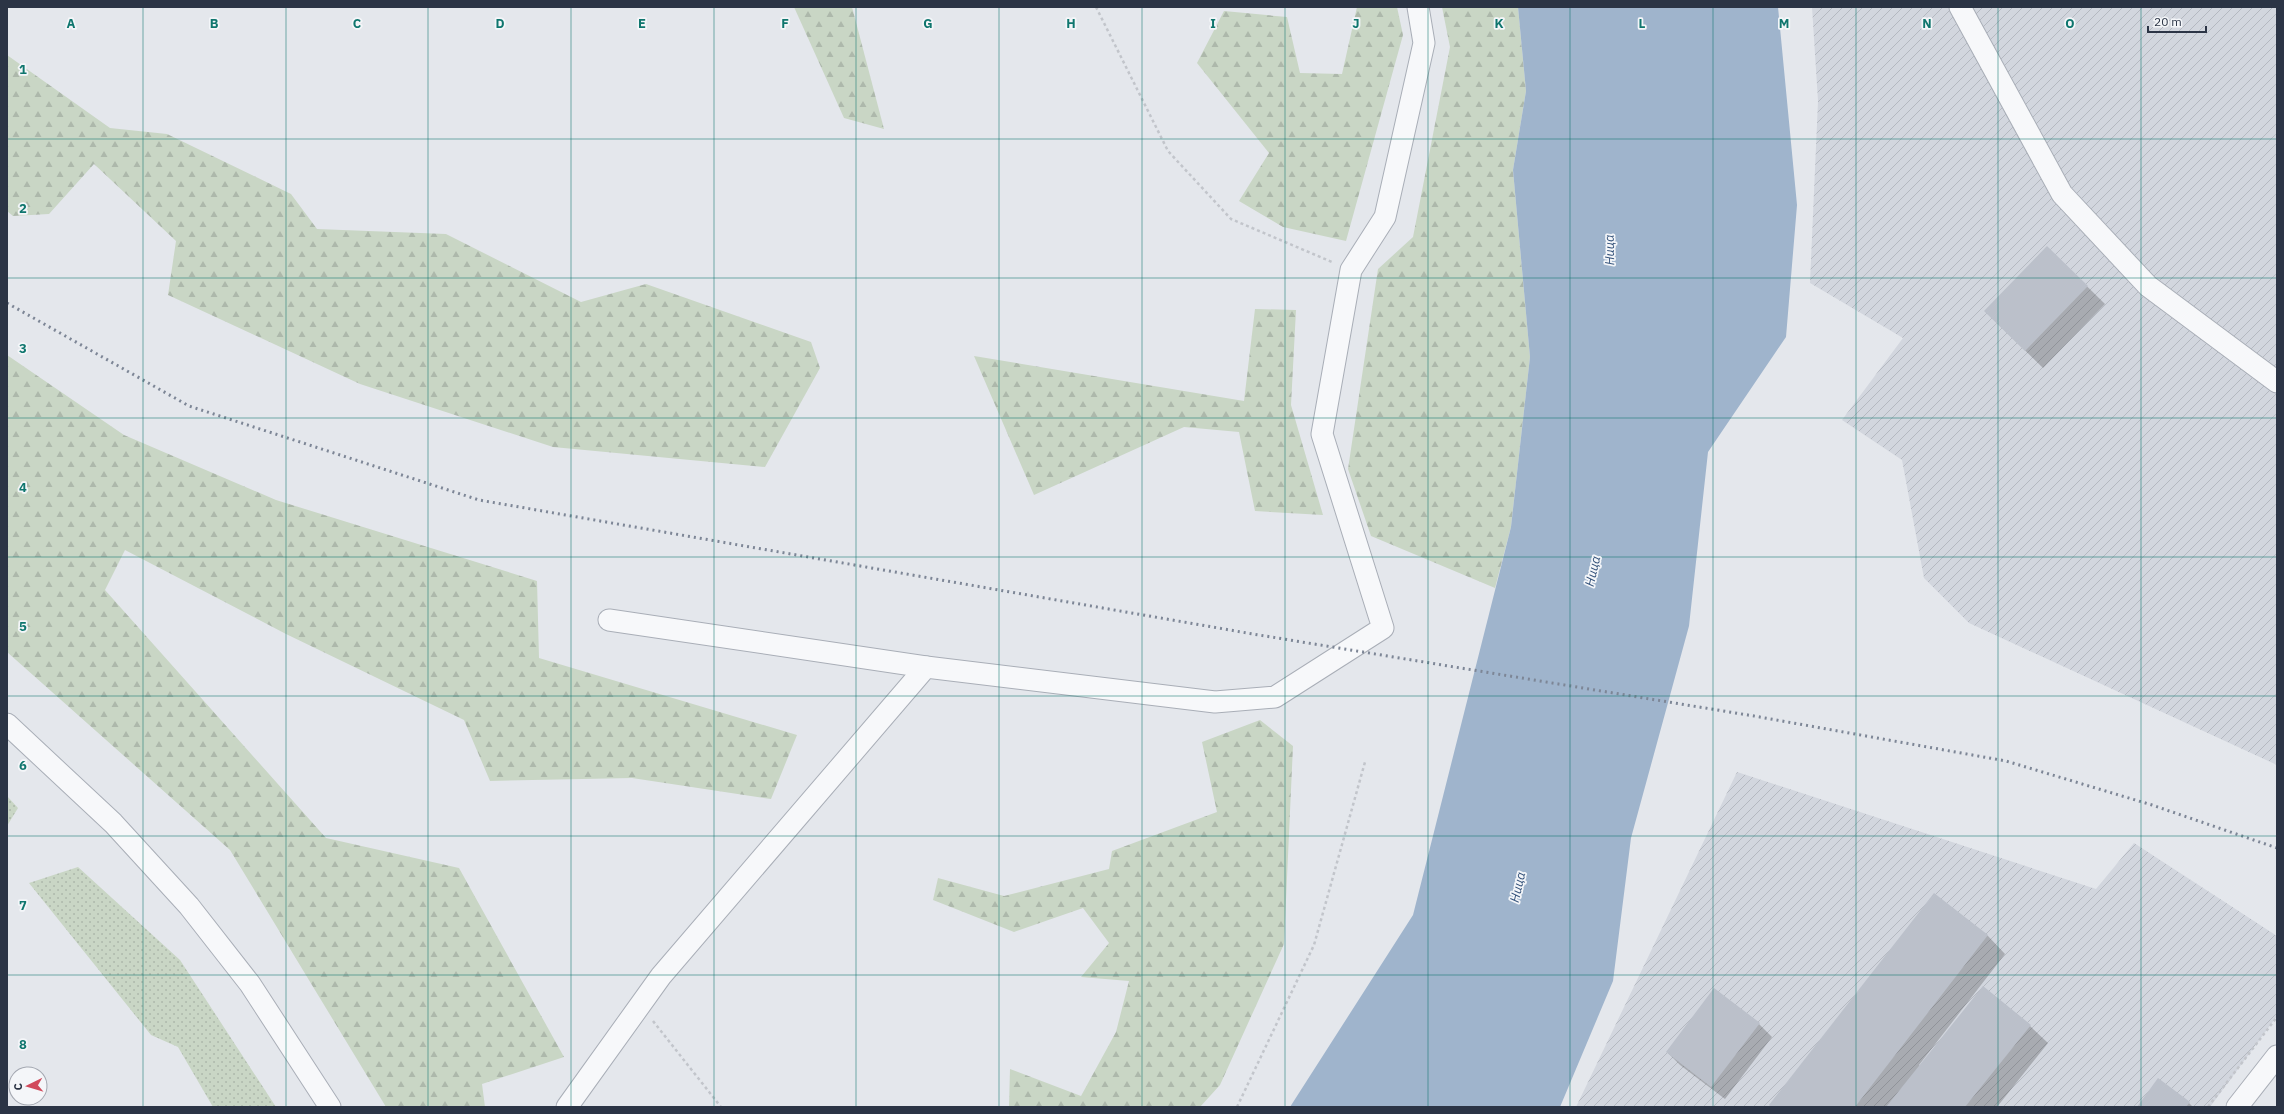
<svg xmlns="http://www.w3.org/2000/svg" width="2284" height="1114" font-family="'IBM Plex Sans',sans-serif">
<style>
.industrial{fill:url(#industrial-furrows)}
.grass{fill:url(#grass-dots)}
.forest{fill:url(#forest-firs)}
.water{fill:#9fb4cc}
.shadow{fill:#0003}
.building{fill:#bbc0ca}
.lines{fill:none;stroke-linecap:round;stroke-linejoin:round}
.minor-casing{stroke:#a9aeb7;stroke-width:23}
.path{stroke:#c2c5cb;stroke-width:2.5;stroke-dasharray:3 3;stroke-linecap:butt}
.minor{stroke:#f7f8fa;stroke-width:21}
.rail{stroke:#7d8696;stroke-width:3;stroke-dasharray:2 4;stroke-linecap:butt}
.grid{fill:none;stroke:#0f766e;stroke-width:1;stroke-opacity:0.55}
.labels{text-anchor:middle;stroke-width:3.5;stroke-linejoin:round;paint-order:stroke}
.water-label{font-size:13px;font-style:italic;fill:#34527a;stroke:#f4f6f9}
.grid-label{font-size:13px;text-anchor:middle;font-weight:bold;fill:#0f766e;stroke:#f4f6f9;stroke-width:3.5;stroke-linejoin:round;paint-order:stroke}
</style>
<defs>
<pattern id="industrial-furrows" width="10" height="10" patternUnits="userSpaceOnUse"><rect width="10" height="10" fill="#d2d6de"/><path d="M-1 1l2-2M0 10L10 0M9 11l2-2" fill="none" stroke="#b4b8c0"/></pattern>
<pattern id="grass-dots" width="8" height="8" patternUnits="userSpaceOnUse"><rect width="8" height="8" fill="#c9d6c5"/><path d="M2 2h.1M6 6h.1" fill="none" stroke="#adb8ab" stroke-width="1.8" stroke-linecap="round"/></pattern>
<pattern id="forest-firs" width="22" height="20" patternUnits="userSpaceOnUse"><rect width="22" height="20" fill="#c9d6c5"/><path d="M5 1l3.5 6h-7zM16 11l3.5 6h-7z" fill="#adb8ab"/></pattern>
</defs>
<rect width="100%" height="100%" fill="#e4e7ec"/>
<g class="industrial">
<path d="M1812,7H2277V765L1969,623L1924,578L1902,460L1842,420L1903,338L1810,283L1818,101Z"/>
<path d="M1737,772L2096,889L2134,843L2277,936V1016L2210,1107H1576Z"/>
</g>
<g class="grass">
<path d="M7,796L18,808L7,826Z"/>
<path d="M78,867L180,960L276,1107H213L178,1047L151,1035L29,883Z"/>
</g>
<g class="forest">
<path d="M794,7H852L884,129L844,118Z"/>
<path d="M1357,7H1397L1403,35L1346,241L1283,227L1239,201L1269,153L1197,63L1224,11L1287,17L1300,73L1342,74Z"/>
<path d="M1442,7H1518L1526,91L1513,170L1530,357L1511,527L1495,588L1371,536L1348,469L1378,269L1413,237L1450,47Z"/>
<path d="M7,55L110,128L167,134L291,194L317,229L446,234L581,302L646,284L811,342L820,368L765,467L553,447L360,384L168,295L176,241L94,164L49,214L13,216L7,211Z"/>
<path d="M1255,309L1296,310L1291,405L1323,515L1255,511L1239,432L1184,427L1034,495L974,356L1244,401Z"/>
<path d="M7,355L124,435L276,500L537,581L539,658L797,735L771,799L632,778L490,781L464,720L286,634L125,550L105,590L326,838L459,868L564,1057L482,1084L485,1107H386L230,850L7,652Z"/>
<path d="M1260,720L1293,746L1284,944L1220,1085L1200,1107H1009L1010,1069L1081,1096L1116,1032L1129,981L1081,977L1109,943L1083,908L1014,932L933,900L938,878L1004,896L1109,869L1112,851L1217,812L1202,742Z"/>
</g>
<path class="water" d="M1518,7H1778L1797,205L1786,337L1708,452L1689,626L1631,838L1613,981L1560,1107H1290L1413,915L1511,527L1530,357L1513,170L1526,91Z"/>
<g class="shadow">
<path d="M2047,247L2105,304L2043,368L1985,311Z"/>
<path d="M1934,894L1988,936L2005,954L1919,1065L1920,1066L2030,1026L2048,1043L1997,1107H1772Z"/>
<path d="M1759,1024L1772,1037L1725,1099L1680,1065L1667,1052Z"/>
<path d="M2189,1103L2193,1107H2138Z"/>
</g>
<g class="building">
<path d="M2047,246L2088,286L2025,351L1984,311Z"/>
<path d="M1934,893L1988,935L1855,1107H1771L1769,1105Z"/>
<path d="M1983,986L2031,1025L1965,1107H1886Z"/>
<path d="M1714,988L1760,1023L1711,1087L1666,1052Z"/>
<path d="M2158,1078L2190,1102L2186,1107H2137Z"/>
</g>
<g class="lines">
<defs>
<g id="minor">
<path d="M1960,7L2062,194L2148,286L2277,382"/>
<path d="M609,620L926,667"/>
<path d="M7,724L113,823L189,906L250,984L330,1107"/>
<path d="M567,1107L661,976L926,667L1215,702L1275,697L1383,628L1322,434L1351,270L1385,217L1424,43L1418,7"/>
<path d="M2237,1107L2277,1056"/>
</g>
</defs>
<use href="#minor" class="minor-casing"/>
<g class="path">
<path d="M1096,7L1168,151L1231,219L1332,262"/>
<path d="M653,1021L721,1107"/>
<path d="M1237,1107L1314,945L1365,762"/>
<path d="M2208,1107L2277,1017"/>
</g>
<use href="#minor" class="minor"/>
<path class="rail" d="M7,303L189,406L479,500L1253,634L1754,716L2006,761L2152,805L2277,848"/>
</g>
<path class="grid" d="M143,7V1107M286,7V1107M428,7V1107M571,7V1107M714,7V1107M856,7V1107M999,7V1107M1142,7V1107M1285,7V1107M1428,7V1107M1570,7V1107M1713,7V1107M1856,7V1107M1998,7V1107M2141,7V1107M7,139H2277M7,278H2277M7,418H2277M7,557H2277M7,696H2277M7,836H2277M7,975H2277"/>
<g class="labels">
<g class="water-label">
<text transform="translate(1609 250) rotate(-91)" y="5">Ница</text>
<text transform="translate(1592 571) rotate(-77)" y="5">Ница</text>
<text transform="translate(1517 887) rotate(-77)" y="5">Ница</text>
</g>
</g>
<g class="grid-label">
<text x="71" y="28">A</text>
<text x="214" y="28">B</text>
<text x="357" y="28">C</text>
<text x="500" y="28">D</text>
<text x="642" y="28">E</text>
<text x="785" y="28">F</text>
<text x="928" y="28">G</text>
<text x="1071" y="28">H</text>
<text x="1213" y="28">I</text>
<text x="1356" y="28">J</text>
<text x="1499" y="28">K</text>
<text x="1642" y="28">L</text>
<text x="1784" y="28">M</text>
<text x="1927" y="28">N</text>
<text x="2070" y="28">O</text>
<text x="23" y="74">1</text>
<text x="23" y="213">2</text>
<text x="23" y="353">3</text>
<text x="23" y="492">4</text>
<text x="23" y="631">5</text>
<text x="23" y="770">6</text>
<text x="23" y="910">7</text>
<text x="23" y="1049">8</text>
</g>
<rect width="2284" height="1114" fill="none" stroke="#2b3445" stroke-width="16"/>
<g transform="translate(28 1086) rotate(265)"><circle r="19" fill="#f4f6f9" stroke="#a4a8b1"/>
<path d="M0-3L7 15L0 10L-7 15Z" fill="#d1495b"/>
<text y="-6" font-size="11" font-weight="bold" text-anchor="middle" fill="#2b3445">С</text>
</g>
<path d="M2148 26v6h58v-6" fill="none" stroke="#2b3445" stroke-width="2"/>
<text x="2154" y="26" font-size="12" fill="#2b3445" stroke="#f4f6f9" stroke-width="3" paint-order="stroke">20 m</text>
</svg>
